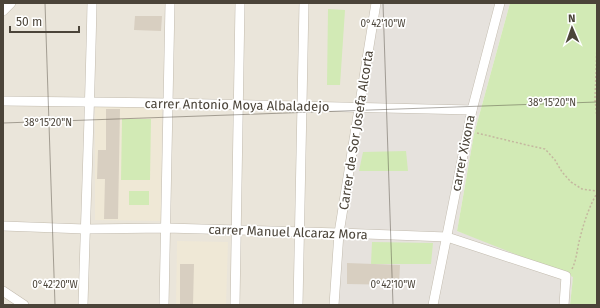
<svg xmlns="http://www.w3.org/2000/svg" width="600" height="308" font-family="'Fira Sans',sans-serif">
  <rect width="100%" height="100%" fill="#f6f3ec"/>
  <!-- residential -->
  <path fill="#eae5da" d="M3,3h376l-44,302h-332z"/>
  <!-- industrial -->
  <path fill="#e6e2dd" d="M379,3h131l-36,131 -17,97 117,40 -4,34h-235l3,-59z"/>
  <!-- education -->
  <g fill="#efe8d6">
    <path d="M95,105l67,3 -1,113 -66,-1z"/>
    <path d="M177,241l51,1 -2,63h-50z"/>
  </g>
  <!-- green -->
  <g fill="#d2eab5">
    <path d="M510,3h87v302h-27l3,-28 -116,-46 17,-97z"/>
    <path d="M328,9l17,1 -5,75h-13z"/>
    <path d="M122,119h29l-1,61h-29z"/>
    <path d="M406,151l2,20h-49l4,-19z"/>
    <rect x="129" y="191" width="20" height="14"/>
    <path d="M372,242l61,1 -2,21h-60z"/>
  </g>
  <!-- building -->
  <g fill="#d8cfc1">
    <path d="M135,16h27l-1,15 -27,-1z"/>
    <path d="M106,109h14l-2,110h-14l1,-40h-8l1,-29h8z"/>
    <path d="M347,263l53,2 -1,20 -52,-1z"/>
    <path d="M180,264h14l-1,41h-13z"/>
  </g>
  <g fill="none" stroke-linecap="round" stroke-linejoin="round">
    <defs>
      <g id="street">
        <path d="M3,11l8,-8"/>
        <path d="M3,101l165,2 304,7"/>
        <path d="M3,226l82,3 81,-1 173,5 108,4 119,39 -2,29"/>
        <path d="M3,291l21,14"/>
        <path d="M83,305c3,-101 7,-201 9,-302"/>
        <path d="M164,305l6,-302"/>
        <path d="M235,305l5,-302"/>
        <path d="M298,305l6,-302"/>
        <path d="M334,305l5,-72 37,-230"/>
        <path d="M433,305l39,-195 28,-107"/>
      </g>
    </defs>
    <!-- street casing -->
    <use href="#street" stroke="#c2bbae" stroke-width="10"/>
    <!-- path -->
    <g stroke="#c4b79f" stroke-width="1.5" stroke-dasharray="2 2" stroke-linecap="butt">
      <path d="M597,44l-2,55 2,20"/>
      <path d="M477,133l54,13 14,3 10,11 7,12 9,10 11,7 15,2"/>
      <path d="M572,269c5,-10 5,-21 8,-31 4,-16 9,-31 17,-45"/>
    </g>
    <!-- street -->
    <use href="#street" stroke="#fff" stroke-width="9"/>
  </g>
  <!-- ticks -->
  <path fill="none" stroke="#4b4439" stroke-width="1" stroke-opacity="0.45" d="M45,3l10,302M383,3l10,302M3,123l594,-21"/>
  <g text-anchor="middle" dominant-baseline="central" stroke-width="3.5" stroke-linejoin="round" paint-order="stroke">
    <!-- street labels -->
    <g font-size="13" fill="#4b4439" stroke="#fff">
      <text transform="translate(237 105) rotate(1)">carrer Antonio Moya Albaladejo</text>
      <text transform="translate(356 130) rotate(-81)">Carrer de Sor Josefa Alcorta</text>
      <text transform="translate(463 153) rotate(-79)">carrer Xixona</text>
      <text transform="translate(288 232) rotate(2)">carrer Manuel Alcaraz Mora</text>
    </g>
  </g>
  <g font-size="10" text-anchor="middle" fill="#4b4439" stroke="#fff" stroke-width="3.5" stroke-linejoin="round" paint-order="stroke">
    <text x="383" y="27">0°42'10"W</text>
    <text x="552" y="106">38°15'20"N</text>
    <text x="48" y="126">38°15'20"N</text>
    <text x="55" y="288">0°42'20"W</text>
    <text x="393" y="288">0°42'10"W</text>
  </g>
  <!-- border -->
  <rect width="600" height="308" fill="none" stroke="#4b4439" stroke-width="8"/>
  <!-- north arrow -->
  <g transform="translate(572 28) rotate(358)" stroke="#ffffff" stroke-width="3" paint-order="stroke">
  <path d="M0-3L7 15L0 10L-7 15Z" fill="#4b4439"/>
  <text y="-6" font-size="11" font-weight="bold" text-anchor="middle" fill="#4b4439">N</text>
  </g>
  <!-- scale -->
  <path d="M10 26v6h69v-6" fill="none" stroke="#4b4439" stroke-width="2"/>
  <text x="16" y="26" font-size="12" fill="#4b4439" stroke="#ffffff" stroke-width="3" paint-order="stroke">50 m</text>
</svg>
